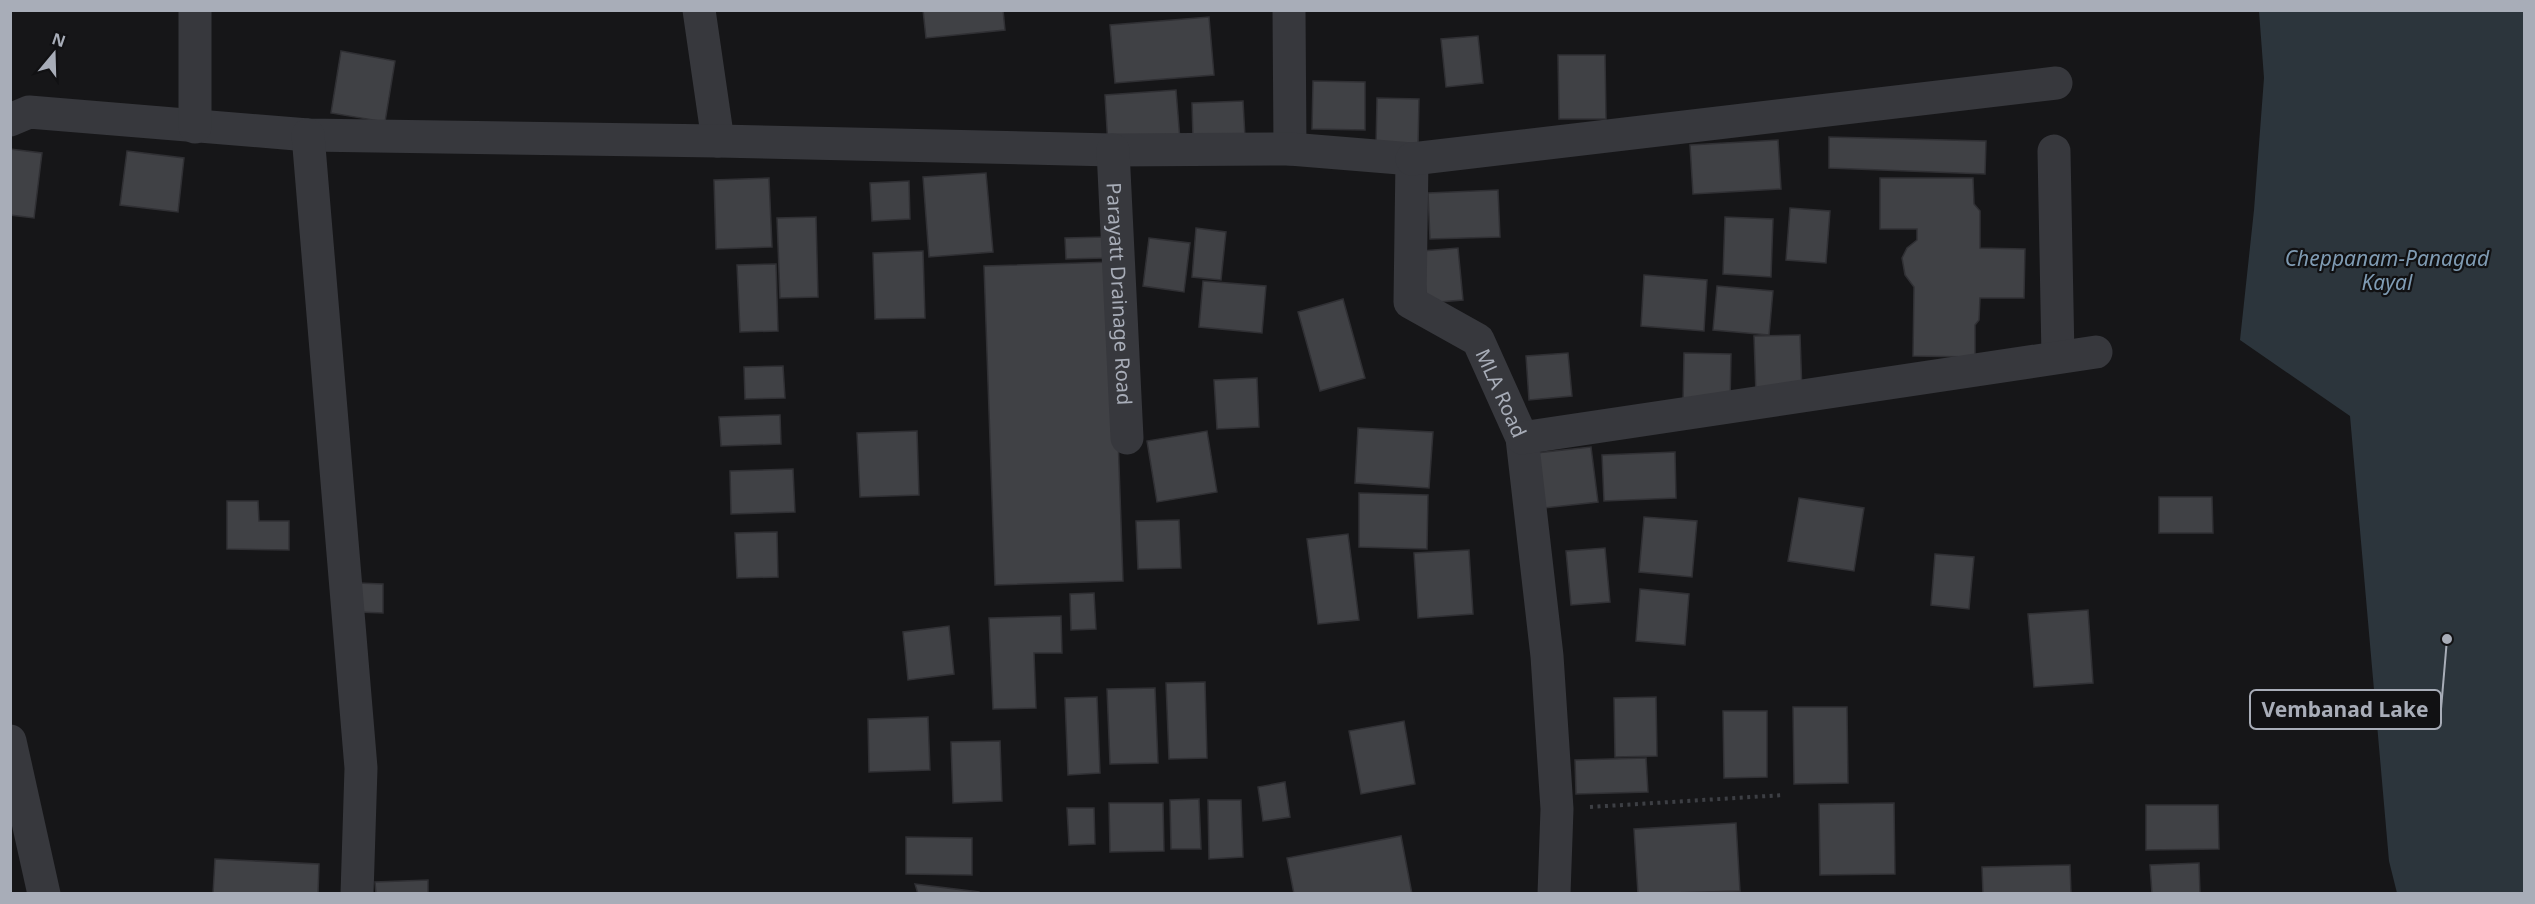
<svg xmlns="http://www.w3.org/2000/svg" width="2535" height="904" font-family="'Noto Sans',sans-serif">
  <rect width="100%" height="100%" fill="#161618"/>
  <!-- water -->
  <path fill="#2c353c" d="M2259,11h265v882h-127l-8,-32 -39,-445 -110,-76 14,-130 10,-132z"/>
  <!-- building -->
  <g fill="#404145" stroke="#303034" stroke-width="1.5">
    <path d="M923,10h80l2,20 -79,8z"/>
    <path d="M1209,17l5,58 -99,8 -5,-58z"/>
    <path d="M1478,36l5,47 -37,4 -5,-48z"/>
    <path d="M341,51l54,10 -10,61 -54,-9z"/>
    <path d="M1558,55h47l1,64h-47z"/>
    <path d="M1313,81l52,1v48l-53,-1z"/>
    <path d="M1176,90l4,50 -72,6 -3,-51z"/>
    <path d="M1377,98l42,1 -1,48 -42,-1z"/>
    <path d="M1243,101l2,36 -52,2 -1,-36z"/>
    <path d="M1829,137l157,4 -1,33 -156,-6z"/>
    <path d="M1778,140l3,49 -88,5 -3,-49z"/>
    <path d="M10,149l32,4 -8,65 -24,-3z"/>
    <path d="M127,151l57,7 -6,54 -58,-7z"/>
    <path d="M986,173l7,79 -64,5 -6,-80z"/>
    <path d="M769,178l3,69 -56,2 -2,-69z"/>
    <path d="M1880,178h93l1,26 6,7v37l45,1 -1,49h-44l-1,22 -4,5v32l-62,-1 1,-69 -9,-12 -3,-17 5,-10 10,-8v-11h-37z"/>
    <path d="M909,181l1,38 -38,2 -2,-38z"/>
    <path d="M1498,190l2,47 -70,2 -2,-46z"/>
    <path d="M1790,208l40,3 -4,52 -40,-3z"/>
    <path d="M816,217l2,80 -38,1 -3,-80z"/>
    <path d="M1725,217l48,2 -2,58 -48,-3z"/>
    <path d="M1196,228l30,4 -5,48 -29,-3z"/>
    <path d="M1105,237v21l-39,1 -1,-21z"/>
    <path d="M1149,238l41,5 -6,49 -41,-6z"/>
    <path d="M1458,248l5,52 -36,3 -5,-52z"/>
    <path d="M923,251l2,67 -50,1 -2,-66z"/>
    <path d="M1112,262l11,319 -128,4 -11,-319z"/>
    <path d="M776,264l2,67 -38,1 -3,-67z"/>
    <path d="M1644,275l63,5 -3,51 -63,-5z"/>
    <path d="M1203,281l63,5 -4,47 -63,-6z"/>
    <path d="M1717,286l56,5 -4,44 -56,-5z"/>
    <path d="M1343,299l22,79 -45,13 -22,-79z"/>
    <path d="M1800,335l2,58 -46,2 -2,-59z"/>
    <path d="M1568,353l4,43 -43,4 -3,-44z"/>
    <path d="M1684,353l47,1 -1,50h-47z"/>
    <path d="M783,366l2,32 -40,1 -1,-32z"/>
    <path d="M1257,378l2,49 -42,2 -3,-49z"/>
    <path d="M780,415l1,29 -60,2 -2,-29z"/>
    <path d="M1358,428l75,4 -4,56 -74,-5z"/>
    <path d="M917,431l2,64 -59,2 -3,-64z"/>
    <path d="M1207,431l10,61 -60,10 -10,-61z"/>
    <path d="M1591,447l7,55 -54,6 -8,-55z"/>
    <path d="M1675,452l1,46 -72,3 -2,-46z"/>
    <path d="M793,469l2,43 -64,2 -1,-43z"/>
    <path d="M1359,493l69,2 -1,54 -68,-2z"/>
    <path d="M2159,497h53l1,36h-54z"/>
    <path d="M1799,498l65,10 -10,63 -66,-10z"/>
    <path d="M227,501h31l1,20h30v29l-62,-1z"/>
    <path d="M1644,517l53,4 -5,56 -53,-5z"/>
    <path d="M1179,520l2,48 -43,1 -2,-48z"/>
    <path d="M777,532l1,45 -41,1 -2,-45z"/>
    <path d="M1348,534l11,86 -41,4 -11,-85z"/>
    <path d="M1605,548l5,54 -39,3 -5,-54z"/>
    <path d="M1469,550l4,64 -55,4 -4,-65z"/>
    <path d="M1935,554l39,3 -5,52 -38,-4z"/>
    <path d="M358,583l25,1v29l-25,-1z"/>
    <path d="M1640,589l49,5 -4,51 -49,-4z"/>
    <path d="M1094,593l2,36 -25,1 -1,-36z"/>
    <path d="M2088,610l5,73 -59,4 -6,-73z"/>
    <path d="M1061,616l1,37h-28l2,55 -43,1 -4,-91z"/>
    <path d="M949,626l5,48 -46,6 -5,-48z"/>
    <path d="M1205,682l2,76 -38,1 -3,-76z"/>
    <path d="M1155,688l3,75 -48,1 -3,-75z"/>
    <path d="M1097,697l3,76 -32,2 -3,-77z"/>
    <path d="M1656,697l1,59 -42,1 -1,-59z"/>
    <path d="M1793,707h54l1,76 -54,1z"/>
    <path d="M1723,711h44v66l-43,1z"/>
    <path d="M928,717l2,53 -61,2 -1,-53z"/>
    <path d="M1404,721l11,63 -54,10 -12,-63z"/>
    <path d="M1000,741l2,60 -49,2 -2,-61z"/>
    <path d="M1646,758l2,34 -72,2 -1,-34z"/>
    <path d="M1285,782l5,35 -27,4 -5,-34z"/>
    <path d="M1199,799l2,50h-30l-1,-49z"/>
    <path d="M1208,800h33l2,57 -34,2z"/>
    <path d="M1109,803h54l1,48 -54,1z"/>
    <path d="M1894,803l1,71 -75,1 -1,-71z"/>
    <path d="M2146,805h72l1,44 -73,1z"/>
    <path d="M1067,808h27l1,36 -26,1z"/>
    <path d="M1736,823l4,68 -102,3 -4,-65z"/>
    <path d="M1401,836l11,58h-118l-7,-36z"/>
    <path d="M906,837l66,1v37l-66,-1z"/>
    <path d="M215,859l104,5 -1,30h-105z"/>
    <path d="M2199,863l1,31h-48l-2,-29z"/>
    <path d="M2070,865l1,29h-88l-1,-27z"/>
    <path d="M428,880v14h-52l-1,-12z"/>
    <path d="M915,884l64,8v2h-61z"/>
  </g>
  <g fill="none" stroke-linecap="round" stroke-linejoin="round">
    <!-- path -->
    <path stroke="#3d3f44" stroke-width="4" stroke-dasharray="3 4.5" stroke-linecap="butt" d="M1590,807l194,-12"/>
    <!-- minor -->
    <g stroke="#37383d" stroke-width="33">
      <path d="M699,10l19,131"/>
      <path d="M1289,10l1,139"/>
      <path id="s1" d="M10,120l19,-8 279,23 410,6 395,9 177,-1 122,10 -2,143 68,38 44,98 25,218 10,153 -3,85"/>
      <path d="M195,127v-117"/>
      <path d="M308,135l53,633 -4,126"/>
      <path id="s2" d="M1113,150l14,288"/>
      <path d="M2054,151l4,206"/>
      <path d="M1412,159l644,-76"/>
      <path d="M1522,438l574,-86"/>
      <path d="M10,741l34,153"/>
    </g>
  </g>
  <g text-anchor="middle" dominant-baseline="central" stroke-width="4.5" stroke-linejoin="round" paint-order="stroke">
    <!-- street labels -->
    <g font-size="20" fill="#a8adb8" stroke="#111113">
      <text stroke="none"><textPath href="#s2" startOffset="144">Parayatt Drainage Road</textPath></text>
      <text stroke="none"><textPath href="#s1" startOffset="1684">MLA Road</textPath></text>
    </g>
    <!-- water labels -->
    <g font-size="21" font-style="italic" fill="#7f9bb3" stroke="#111113">
      <text x="2387" y="258">Cheppanam-Panagad<tspan x="2387" dy="24">Kayal</tspan></text>
    </g>
  </g>
  <!-- callouts -->
  <path fill="none" stroke="#a8adb8" stroke-width="2" d="M2447 639L2441 709"/>
  <circle fill="#a8adb8" stroke="#111113" stroke-width="2" cx="2447" cy="639" r="6"/>
  <rect fill="#111113" stroke="#a8adb8" stroke-width="2" x="2250" y="690" width="191" height="39" rx="6"/>
  <g font-size="21" text-anchor="middle" font-weight="bold" fill="#a8adb8">
    <text x="2345" y="717">Vembanad Lake</text>
  </g>
  <!-- border -->
  <rect width="2535" height="904" fill="none" stroke="#a8adb8" stroke-width="24"/>
  <!-- north arrow -->
  <g transform="translate(54 54) rotate(19)" stroke="#111113" stroke-width="4.5" paint-order="stroke">
  <path d="M0-4.5L10 22L0 15L-10 22Z" fill="#a8adb8"/>
  <text y="-9" font-size="16" font-weight="bold" text-anchor="middle" fill="#a8adb8">N</text>
  </g>
</svg>
